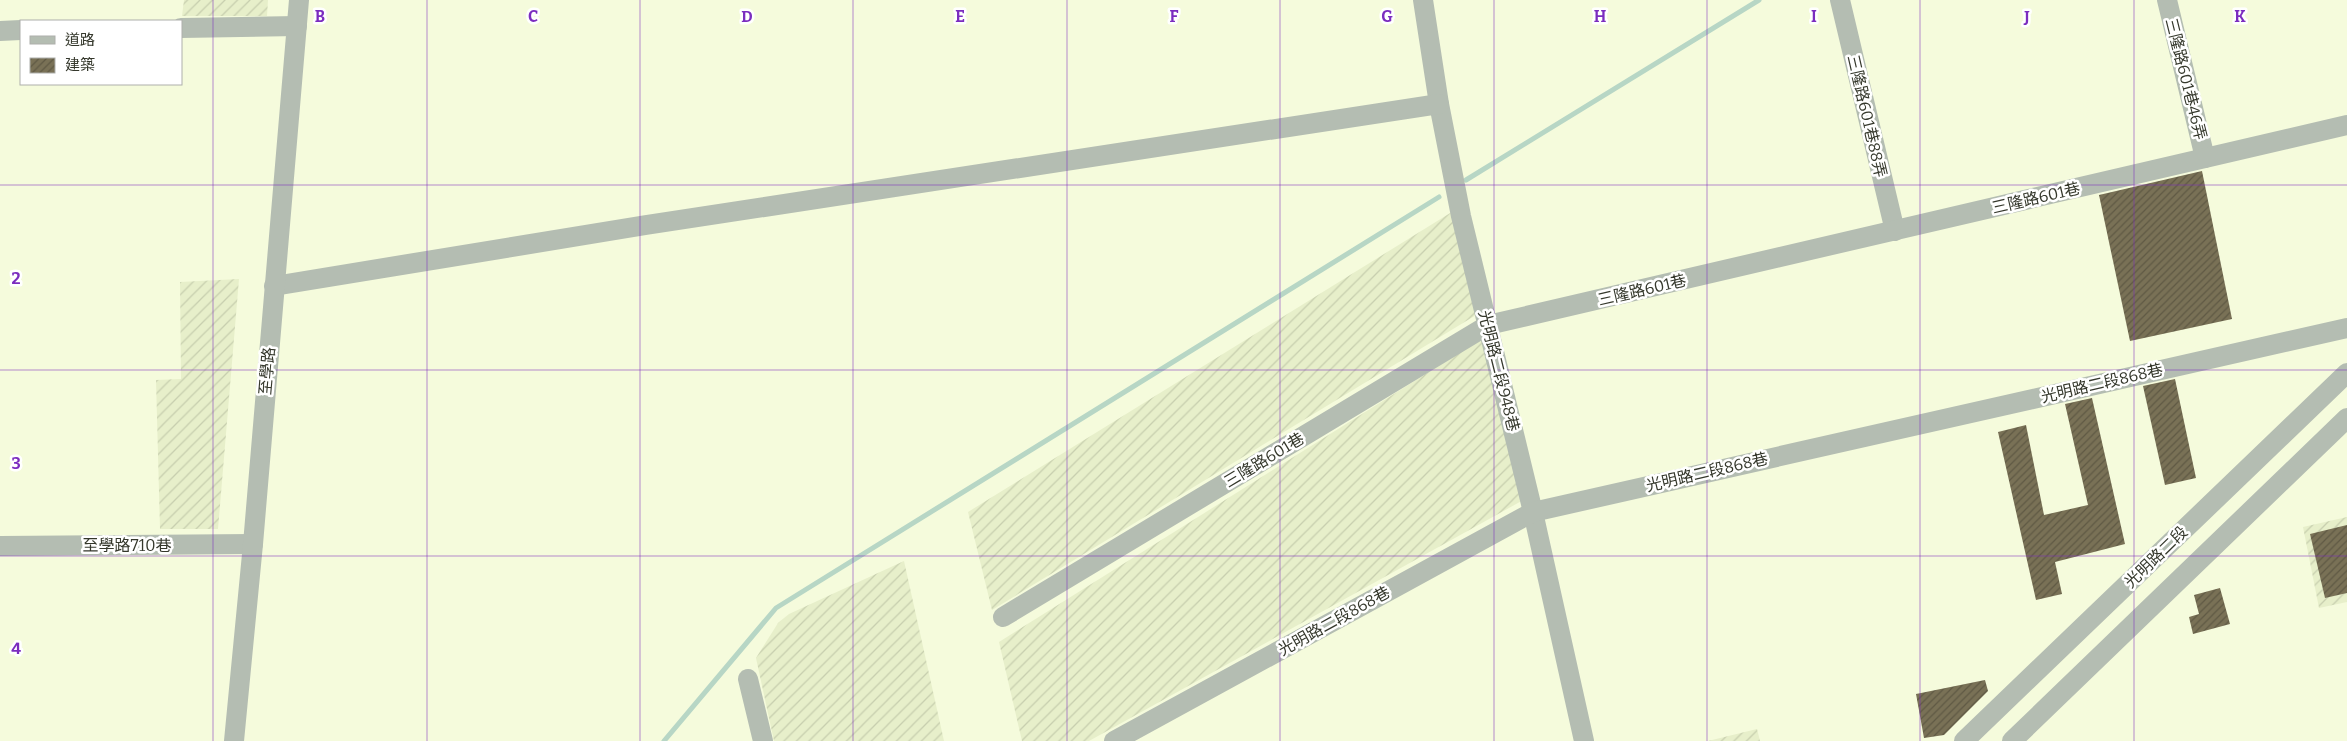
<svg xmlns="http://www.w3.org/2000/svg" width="2347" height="741" font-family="Bitter,'Noto Sans TC',serif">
  <defs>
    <pattern id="industrial-furrows" width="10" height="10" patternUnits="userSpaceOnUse" patternTransform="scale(1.25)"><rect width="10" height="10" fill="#e7efca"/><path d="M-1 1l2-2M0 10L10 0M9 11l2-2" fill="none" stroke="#c7ceae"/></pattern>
    <pattern id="building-hatch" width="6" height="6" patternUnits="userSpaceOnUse" patternTransform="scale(1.25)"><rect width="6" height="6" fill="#797156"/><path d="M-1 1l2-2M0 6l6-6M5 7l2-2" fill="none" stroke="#5f5944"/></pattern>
  </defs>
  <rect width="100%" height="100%" fill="#f5fbdc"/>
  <!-- industrial -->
  <g fill="url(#industrial-furrows)">
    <path d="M184,0h84l-1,16h-85z"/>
    <path d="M1455,210l26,102 -489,298 -24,-98z"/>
    <path d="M239,279l-21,250h-58l-4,-149 25,-1 -1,-97z"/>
    <path d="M1483,338l44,160 -438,243h-67l-23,-99z"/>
    <path d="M2347,517v85l-28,6 -16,-81z"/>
    <path d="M904,561l40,180h-170l-18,-83 22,-35 11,-9z"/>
    <path d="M1757,729l3,12h-52z"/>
  </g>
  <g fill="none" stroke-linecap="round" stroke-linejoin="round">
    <!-- stream -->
    <g stroke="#b7d6c5" stroke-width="5">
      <path d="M1466,180l293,-180"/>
      <path d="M664,741l112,-133 663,-411"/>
    </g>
  </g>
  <!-- building -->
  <g fill="url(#building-hatch)">
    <path d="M2202,171l30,148 -102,22 -31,-146z"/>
    <path d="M2175,379l21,99 -31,7 -22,-99z"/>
    <path d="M2092,398l33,146 -70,18 7,32 -26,6 -38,-168 28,-7 18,90 44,-10 -23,-101z"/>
    <path d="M2347,525v68l-22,5 -15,-64z"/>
    <path d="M2220,588l10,36 -37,10 -4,-17 10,-3 -5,-19z"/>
    <path d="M1985,680l3,11 -44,44 -20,3 -8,-44z"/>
  </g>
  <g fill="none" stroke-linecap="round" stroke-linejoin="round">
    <!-- minor -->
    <g stroke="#b4bdb2" stroke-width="20">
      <path d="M1423,0l16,104 22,112 72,296 51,229"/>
      <path d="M1840,0l55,231"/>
      <path d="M2167,0l38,158"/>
      <path d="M181,28l116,-2"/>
      <path d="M0,31l21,-1"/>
      <path d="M274,286l372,-61 793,-121"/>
      <path d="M0,546l253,-2"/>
      <path d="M1003,617l485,-292 859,-200"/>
      <path d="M748,679l15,62"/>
      <path d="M234,741l19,-197 46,-544"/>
      <path d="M1114,741l419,-229 814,-184"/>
      <path d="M1964,741l383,-368"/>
      <path d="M2012,741l335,-323"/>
    </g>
  </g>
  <!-- grid -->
  <path fill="none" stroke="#7b2cbf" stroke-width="1" stroke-opacity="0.55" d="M213,0v741M427,0v741M640,0v741M853,0v741M1067,0v741M1280,0v741M1494,0v741M1707,0v741M1920,0v741M2134,0v741M0,185h2347M0,370h2347M0,556h2347"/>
  <g text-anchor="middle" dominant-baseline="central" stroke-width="5" stroke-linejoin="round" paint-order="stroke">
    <!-- street labels -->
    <g font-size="16" fill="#35382c" stroke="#fff">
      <text transform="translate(2186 79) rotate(76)">三隆路601巷46弄</text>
      <text transform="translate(1867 116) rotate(77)">三隆路601巷88弄</text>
      <text transform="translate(2036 198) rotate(-13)">三隆路601巷</text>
      <text transform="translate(1642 290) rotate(-13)">三隆路601巷</text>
      <text transform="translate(267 371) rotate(-85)">至學路</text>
      <text transform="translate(1499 371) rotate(76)">光明路二段948巷</text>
      <text transform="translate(2102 383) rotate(-13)">光明路二段868巷</text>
      <text transform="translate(1264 460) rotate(-31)">三隆路601巷</text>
      <text transform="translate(1707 472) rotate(-13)">光明路二段868巷</text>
      <text x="127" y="545">至學路710巷</text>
      <text transform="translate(2156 557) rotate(-44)">光明路二段</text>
      <text transform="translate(1334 621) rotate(-29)">光明路二段868巷</text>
    </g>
  </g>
  <g font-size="16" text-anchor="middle" font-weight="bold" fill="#7b2cbf" stroke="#fff" stroke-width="5" stroke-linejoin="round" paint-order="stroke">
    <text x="320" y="22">B</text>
    <text x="533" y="22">C</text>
    <text x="747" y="22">D</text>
    <text x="960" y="22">E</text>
    <text x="1174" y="22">F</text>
    <text x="1387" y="22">G</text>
    <text x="1600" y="22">H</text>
    <text x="1814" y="22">I</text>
    <text x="2027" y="22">J</text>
    <text x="2240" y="22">K</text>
    <text x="16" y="284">2</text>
    <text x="16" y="469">3</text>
    <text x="16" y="654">4</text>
  </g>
  <!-- legend -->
  <rect x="20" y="20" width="162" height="65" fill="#ffffff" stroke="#aeafab"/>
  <rect x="30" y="36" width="25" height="8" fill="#b4bdb2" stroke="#aeafab"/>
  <text x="65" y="45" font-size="15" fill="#35382c">道路</text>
  <rect x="30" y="58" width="25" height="15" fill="url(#building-hatch)" stroke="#aeafab"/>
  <text x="65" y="70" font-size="15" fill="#35382c">建築</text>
</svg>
